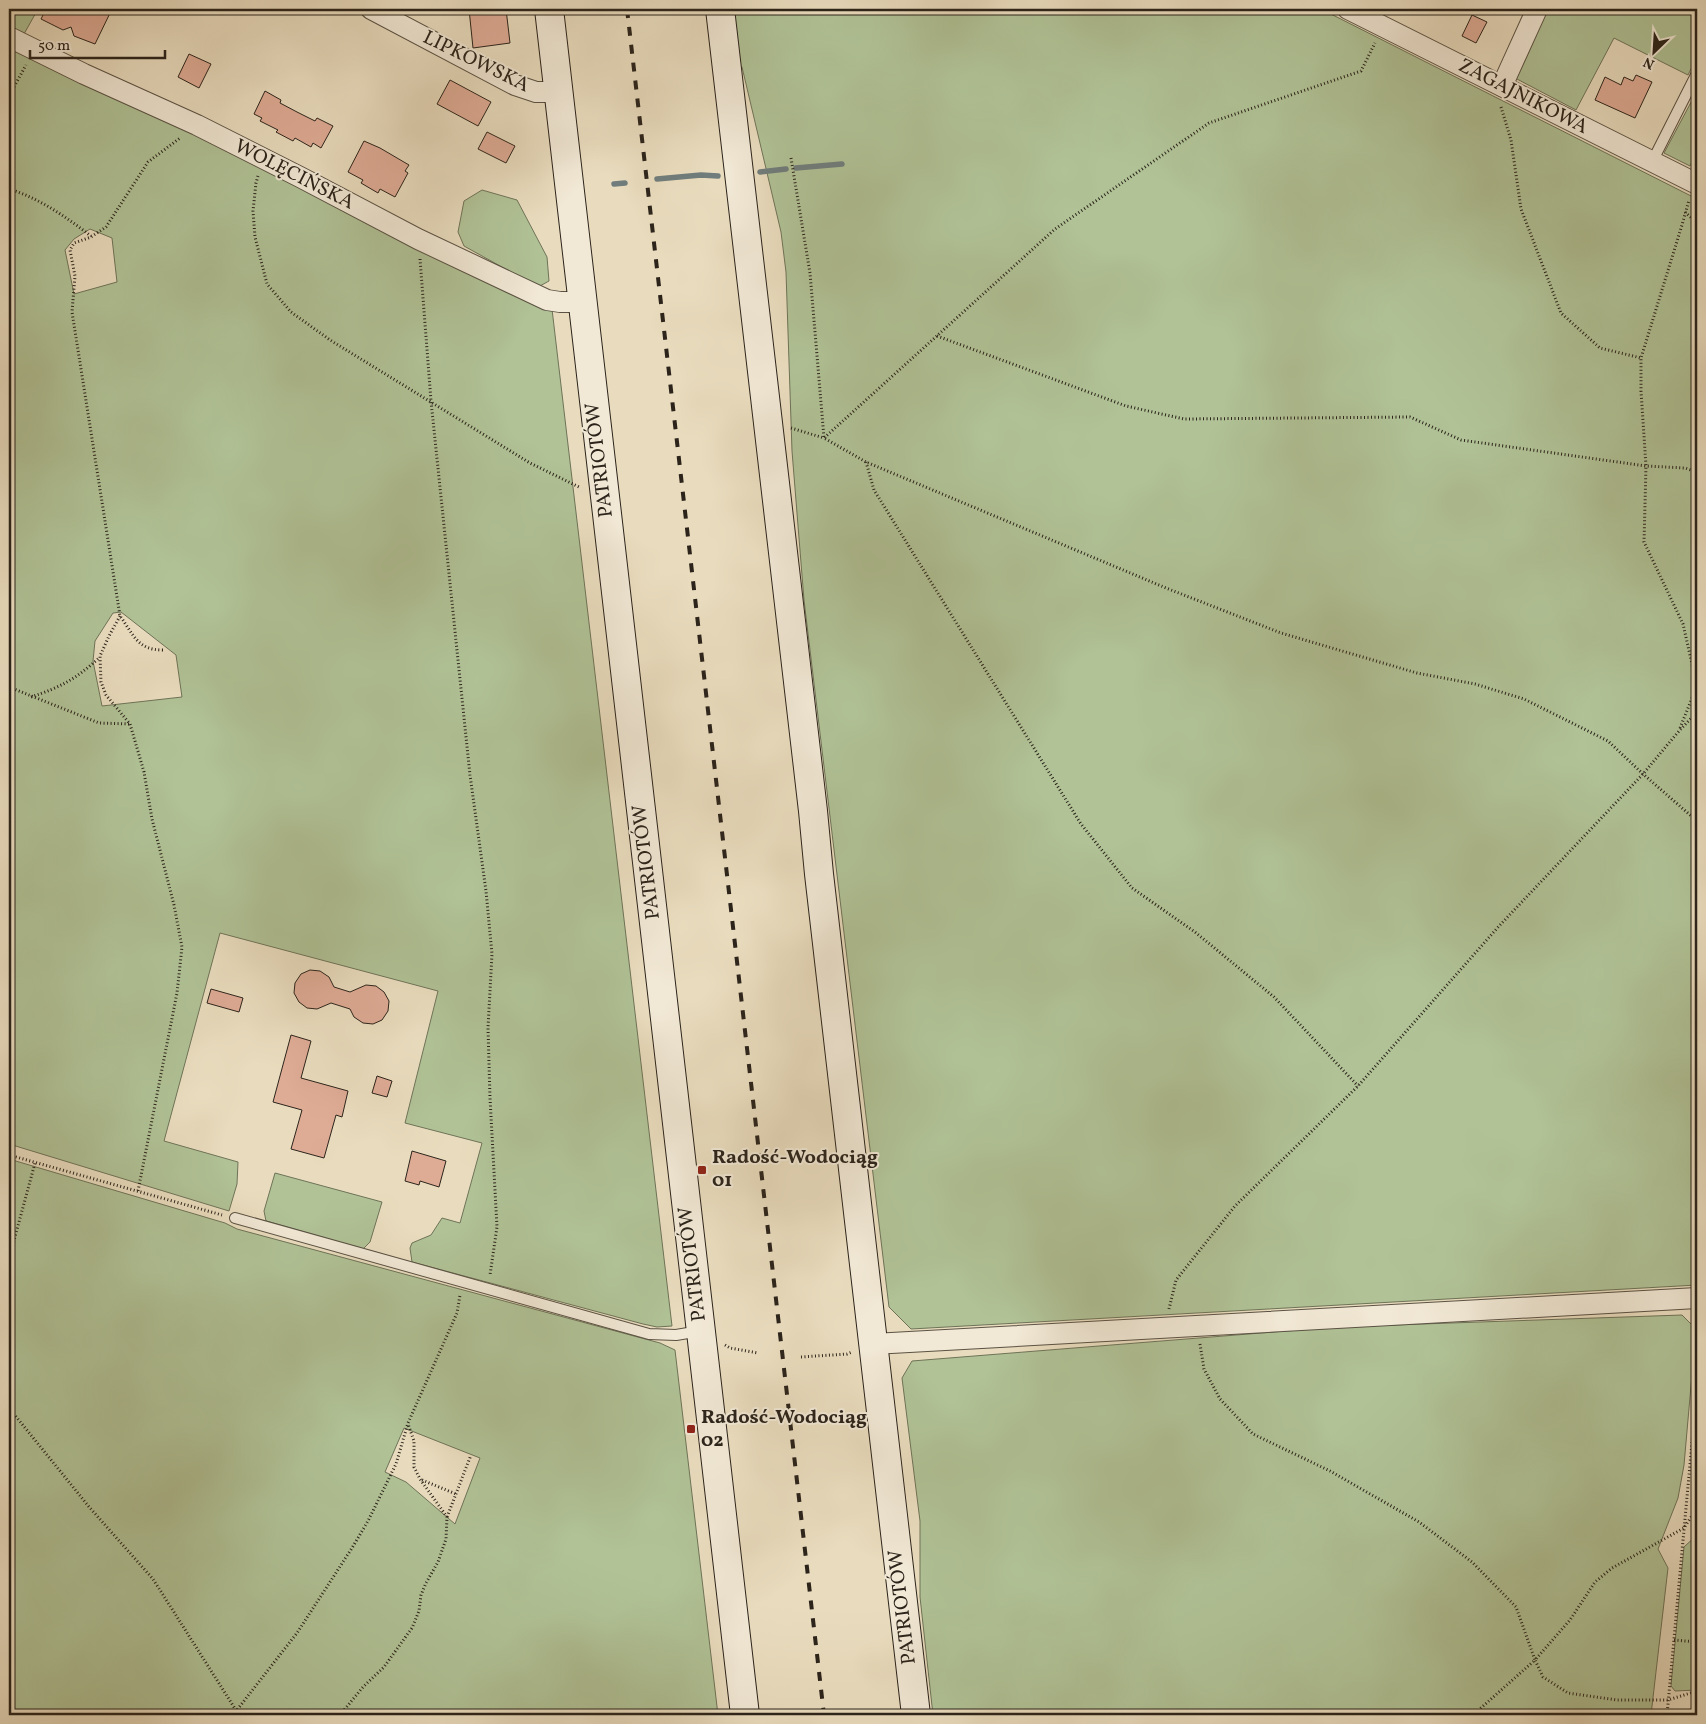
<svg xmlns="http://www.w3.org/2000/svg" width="1706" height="1724" font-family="Vollkorn,serif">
  <rect width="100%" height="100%" fill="#e9dcbe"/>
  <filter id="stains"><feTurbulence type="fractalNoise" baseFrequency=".004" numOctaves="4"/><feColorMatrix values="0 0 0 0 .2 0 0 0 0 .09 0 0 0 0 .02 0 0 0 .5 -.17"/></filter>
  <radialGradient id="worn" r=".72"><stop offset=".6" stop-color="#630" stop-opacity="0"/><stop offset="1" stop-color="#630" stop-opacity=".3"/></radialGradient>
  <!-- green -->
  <g fill="#b0c296" stroke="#6e7358" fill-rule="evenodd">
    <path d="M9,9h29l-14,25 -15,-8z"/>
    <path d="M730,9h591l376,190v1086l-786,44 -22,-22 -85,-707 -12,-149 -6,-179 -5,-40 -39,-165h-5z"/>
    <path d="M1547,9h150v48l-9,18 -74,-37 -38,72 -61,-32 5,-15z"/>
    <path d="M9,41l543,268 120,1017 -15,1 -14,-3 -231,-62 -2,-14 2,-5 19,-8 11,-17 18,5 22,-80 -77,-20 33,-132 -218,-58 -56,208 74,21 -1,22 -8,27 -220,-67zM90,229l22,9 5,44 -43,12 -9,-44 9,-11zM121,612l55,43 6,42 -80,9 -9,-45 2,-20 18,-28z"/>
    <path d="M1697,91v60l-7,15 -26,-13z"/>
    <path d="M482,190l35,10 30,57 2,24 -11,6 -74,-41 -6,-14 6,-31z"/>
    <path d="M9,1159l216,64 12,6 423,114 15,7 43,365h-709zM404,1428l76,30 -25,66 -49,-42 -21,-10z"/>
    <path d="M275,1173l107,29 -12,40 -7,7 -97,-28 -2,-10z"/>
    <path d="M1682,1315l14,14 -12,136 -6,33 -20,51 10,19 -17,147h-718l-13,-118v-76l-18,-143 10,-17 424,-34z"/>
    <path d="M1697,1535v155l-22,1 -4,-5 13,-139z"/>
  </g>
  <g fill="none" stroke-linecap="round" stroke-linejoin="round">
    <!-- stream -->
    <g stroke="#707d7c" stroke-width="5.5">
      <path d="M796,168l46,-4"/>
      <path d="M760,172l26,-3"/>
      <path d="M657,179l44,-4 17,1"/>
      <path d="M614,184l11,-1"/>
    </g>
  </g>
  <!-- building -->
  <g fill="#deab95" stroke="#2c241b">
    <path d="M46,9h66l-17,35 -21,-8 -3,-9 -8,3 -22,-11z"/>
    <path d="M469,9h37l4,34 -37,5z"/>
    <path d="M1472,15l15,7 -11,21 -14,-7z"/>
    <path d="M189,54l22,10 -12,24 -21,-11z"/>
    <path d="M1636,75l16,7 -17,36 -40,-18 10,-23 16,8 3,-8 9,4z"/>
    <path d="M450,80l41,22 -13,24 -41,-22z"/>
    <path d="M265,91l16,9 -1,3 17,9 18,9 2,-3 16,8 -12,22 -8,-5 -2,4 -16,-9 -2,3 -17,-9 2,-2 -18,-9 2,-3 -8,-4z"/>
    <path d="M487,132l28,14 -9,17 -28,-14z"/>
    <path d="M364,141l16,7 29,17 -4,6 3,2 -13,24 -15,-8 -2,4 -17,-10 2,-3 -15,-8z"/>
    <path d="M310,970l10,1 9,6 5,10 16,5 16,-7 10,1 8,6 5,9 -1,10 -6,9 -9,4 -10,-1 -9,-6 -4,-8 -19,-6 -14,6 -10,-1 -8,-6 -5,-9 1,-10 6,-9z"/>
    <path d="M211,989l32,9 -4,14 -32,-9z"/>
    <path d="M291,1035l20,6 -10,37 47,13 -6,26 -6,-2 -12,43 -33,-9 11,-39 -29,-8z"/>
    <path d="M377,1076l15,5 -5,16 -15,-4z"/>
    <path d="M412,1151l34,10 -7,26 -19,-6 -1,4 -14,-4z"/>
  </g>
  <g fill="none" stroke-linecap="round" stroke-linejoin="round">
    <defs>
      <g id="lane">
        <path d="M1652,162l45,-89"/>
        <path d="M235,1218l414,116 27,1 24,-4"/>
      </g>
      <g id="street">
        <path d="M371,9l144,76 21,7h22"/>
        <path d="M1348,9l349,175"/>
        <path d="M9,37l75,37 113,51 103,52 118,62 129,61 13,2h22"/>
        <path d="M1502,86l35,-77"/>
        <path d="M873,1344l824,-46"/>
      </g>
      <g id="secondary">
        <path d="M549,9l196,1706"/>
        <path d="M720,9l93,802 6,63 97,841"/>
      </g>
    </defs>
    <!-- lane casing -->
    <use href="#lane" stroke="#5b5244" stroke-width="12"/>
    <!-- street casing -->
    <use href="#street" stroke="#5b5244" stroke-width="22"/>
    <!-- secondary casing -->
    <use href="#secondary" stroke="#2c241b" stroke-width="30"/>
    <!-- path -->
    <g stroke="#2c241b" stroke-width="3" stroke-dasharray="1 2.5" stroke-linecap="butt">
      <path d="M9,96l17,-31"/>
      <path d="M1501,107l10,33 10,69 40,104 39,35 41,10"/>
      <path d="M791,158l19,115 14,165 42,24 300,126 115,45 136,40 58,11 49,15 84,42 35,33 54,47"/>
      <path d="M258,176l-2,7 -3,28 2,26 12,47 24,28 39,28 200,123 51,25"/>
      <path d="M9,189c30,9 57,28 82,47"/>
      <path d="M1685,212l12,11"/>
      <path d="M420,259l11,142 39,374 16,116 6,63 -4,74 2,70 7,129 -7,48"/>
      <path d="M937,336l189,70 58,13 226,-2 51,23 185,26 39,2 12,4"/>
      <path d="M791,428l33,10 231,-209 154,-106 152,-52 14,-28"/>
      <path d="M866,462l8,28 207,334 51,64 63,44 79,65 84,89"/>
      <path d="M120,616l-11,20 -9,20 1,26 5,13 24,29 14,48 8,47 22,86 8,42 -5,46 -39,198"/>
      <path d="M163,650c-26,0 -29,-15 -43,-34l-48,-304 3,-36 -5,-26 4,-7 17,-6 15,-10 42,-65 32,-24"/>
      <path d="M9,687l90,36 31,1"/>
      <path d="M31,697c30,-10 45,-18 69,-40"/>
      <path d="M1680,728l17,-42 -14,-62 -39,-82 2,-76 -5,-75v-33l41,-133 7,-25"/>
      <path d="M9,1155l213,60"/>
      <path d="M9,1259l26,-96"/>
      <path d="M1169,1309l7,-29 59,-74 123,-120 142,-161 143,-151 36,-43 18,-19"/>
      <path d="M1200,1344l4,25 16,30 33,35 77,37 89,51 53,40 44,45 19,53 -62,55"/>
      <path d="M725,1345l5,3 28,5"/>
      <path d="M801,1357l46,-3 5,-2"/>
      <path d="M9,1408l81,100 63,71 86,136"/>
      <path d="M422,1480l34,14"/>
      <path d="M1697,1508l-13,20 -72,40 -17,14 -25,38 -35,40 8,17 25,16 49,7h51l29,-9"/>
      <path d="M447,1517l24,-62"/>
      <path d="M1674,1640l23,2"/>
      <path d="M233,1715l64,-82 55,-85 16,-27 28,-57 12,-41 49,-110 3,-18"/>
      <path d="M340,1715l23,-28 21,-20 28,-39 7,-17 2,-16 5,-12 12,-21 8,-23 1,-22 -27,-38 -6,-12v-26l-6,-17"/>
      <path d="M1667,1715l30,-327"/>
    </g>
    <!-- lane -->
    <use href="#lane" stroke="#f1e8d5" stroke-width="10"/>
    <!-- street -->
    <use href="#street" stroke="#f1e8d5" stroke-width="20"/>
    <!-- secondary -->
    <use href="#secondary" stroke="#f1e8d5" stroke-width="28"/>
    <!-- rail -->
    <path stroke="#2c241b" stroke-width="4" stroke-dasharray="9 9" stroke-linecap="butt" d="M627,9l197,1706"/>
  </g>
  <!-- markers -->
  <g fill="#8f2418" stroke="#f1e8d5" stroke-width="2">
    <rect x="697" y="1165" width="10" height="10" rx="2.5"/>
    <rect x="686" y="1424" width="10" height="10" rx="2.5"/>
  </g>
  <g text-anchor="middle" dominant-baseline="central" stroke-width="4" stroke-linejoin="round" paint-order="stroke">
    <!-- street labels -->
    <g font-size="20" fill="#2c241b" stroke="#f1e8d5">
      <text transform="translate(476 62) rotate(26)">LIPKOWSKA</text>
      <text transform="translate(1523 97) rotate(27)">ZAGAJNIKOWA</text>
      <text transform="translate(294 175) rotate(27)">WOLĘCIŃSKA</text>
      <text transform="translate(600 460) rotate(-97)">PATRIOTÓW</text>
      <text transform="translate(647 862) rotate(-97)">PATRIOTÓW</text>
      <text transform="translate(693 1264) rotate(-97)">PATRIOTÓW</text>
      <text transform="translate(903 1607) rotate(-97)">PATRIOTÓW</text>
    </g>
    <!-- poi labels -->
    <g font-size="20" font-weight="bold" fill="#2c241b" stroke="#f1e8d5" text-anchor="start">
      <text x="712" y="1158">Radość-Wodociąg<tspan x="712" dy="23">01</tspan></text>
      <text x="701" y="1418">Radość-Wodociąg<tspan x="701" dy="23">02</tspan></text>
    </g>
  </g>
  <!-- margin -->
  <rect width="1706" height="1724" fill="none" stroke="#e9dcbe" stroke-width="30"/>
  <rect x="10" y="10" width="1686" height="1704" fill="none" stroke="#2c241b" stroke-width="2.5"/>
  <rect x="15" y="15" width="1676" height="1694" fill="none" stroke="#2c241b"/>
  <!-- north arrow -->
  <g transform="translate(1654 52) rotate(205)" stroke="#f1e8d5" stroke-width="4" paint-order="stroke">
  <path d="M0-4L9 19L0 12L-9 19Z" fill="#2c241b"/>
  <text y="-8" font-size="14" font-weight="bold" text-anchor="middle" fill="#2c241b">N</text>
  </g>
  <!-- scale -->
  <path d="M30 50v8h135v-8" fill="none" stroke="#2c241b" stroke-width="2.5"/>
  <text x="38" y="50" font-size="15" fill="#2c241b" stroke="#f1e8d5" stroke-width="4" paint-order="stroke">50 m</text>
  <rect width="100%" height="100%" filter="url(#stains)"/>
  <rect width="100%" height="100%" fill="url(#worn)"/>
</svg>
